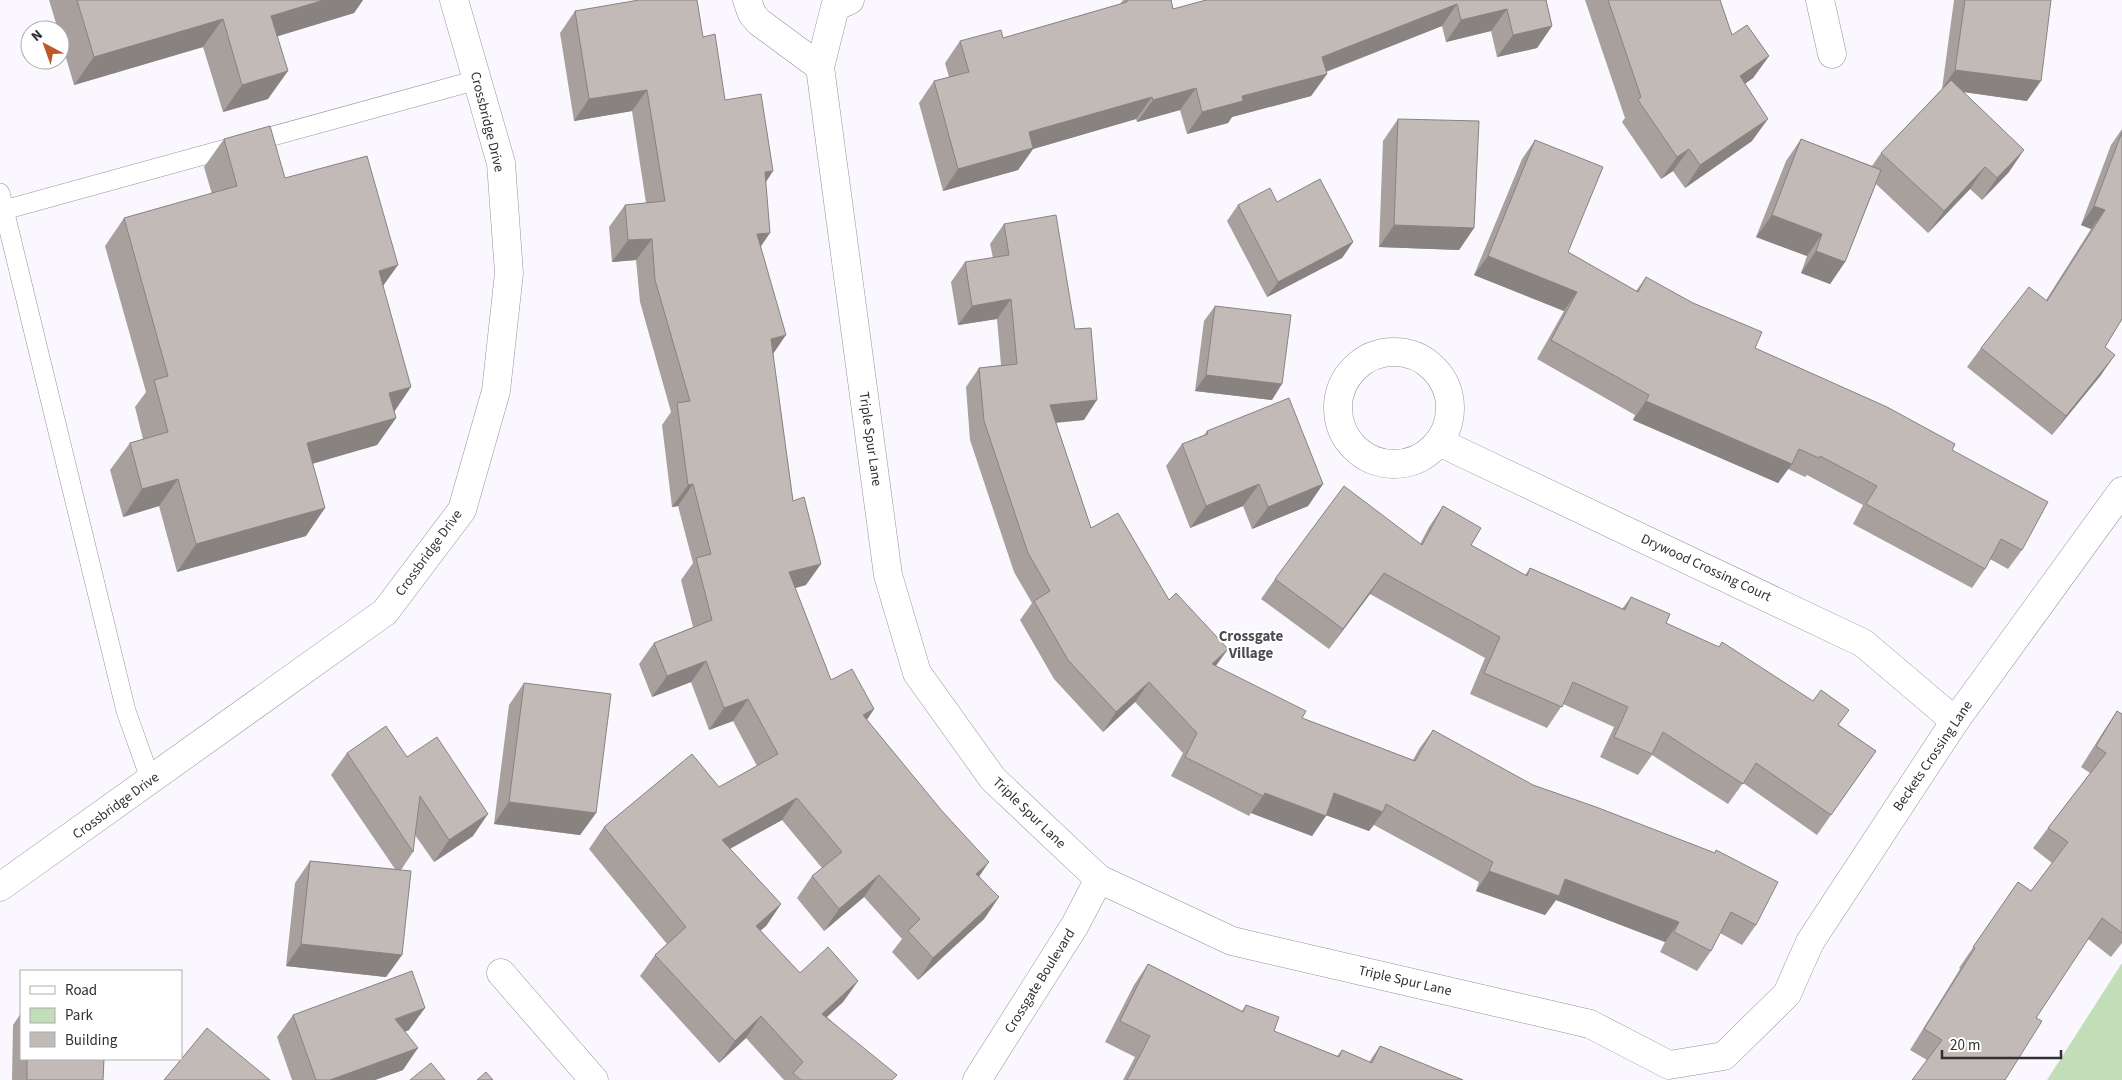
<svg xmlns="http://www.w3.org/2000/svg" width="2122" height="1080" font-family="'Source Sans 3',sans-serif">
  <rect width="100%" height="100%" fill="#faf8fe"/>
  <!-- green -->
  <path fill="#c1deb9" d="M2122,963v117h-75z"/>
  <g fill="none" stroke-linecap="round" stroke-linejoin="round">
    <defs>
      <g id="lane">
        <path d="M0,193l126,518 25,70"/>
        <path d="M0,211l477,-131"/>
      </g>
      <g id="street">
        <path d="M747,0l5,14 7,8 61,45"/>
        <path d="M850,0l-15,7 -15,60 68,508 29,98 76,106 106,100 133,62 358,83 79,41 55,-9 63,-62 23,-52 145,-221 167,-230"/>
        <path d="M1820,0l12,54"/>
        <circle cx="1394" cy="408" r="56"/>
        <path d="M1439,442l424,201 92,78"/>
        <path d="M0,887l385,-275 77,-102 34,-119 13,-118 -8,-110 -47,-163"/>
        <path d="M501,973l93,107"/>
        <path d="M977,1080l98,-155 24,-46"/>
      </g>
    </defs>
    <!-- lane casing -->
    <use href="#lane" stroke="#95939a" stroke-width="20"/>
    <!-- street casing -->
    <use href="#street" stroke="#95939a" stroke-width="29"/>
    <!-- lane -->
    <use href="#lane" stroke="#fff" stroke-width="19"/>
    <!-- street -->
    <use href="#street" stroke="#fff" stroke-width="28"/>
  </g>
  <!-- wall -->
  <g fill="#a7a09d">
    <path d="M49,0h314l-9,13 -77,23 -9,63 -45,13 -20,-65 -129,38 -14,-48v-7h-2z"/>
    <path d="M1123,0h48l2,9 373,-9 6,26 -15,22 -40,9 -6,-26 -45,11 -4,-16 -116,46 1,2 -16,22 -79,21 -4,6 -41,11 -7,-24 -43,12 -1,-3 -103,30 -15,21 -75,21 -24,-88 15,-22 15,-4 -4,-14 15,-22 43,-3 117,-34z"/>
    <path d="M1585,0h135l12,35 37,21 -16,22 -8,6 7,57 -67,47 -12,-17 -12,8 -39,-57 3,-4z"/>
    <path d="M1954,0h97l-24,101 -63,-9 45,80 -27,28 -12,-11 -42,44 -52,-49 -31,78 -15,22 -29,-11 6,-17 -51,-19 30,-76 15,-22 71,27 9,-13 61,-64z"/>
    <path d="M575,11l128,26 22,63 48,71 -7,11 -5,64 12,108 20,147 13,84 -11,3 36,92 43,29 -7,11 112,156 20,21 -15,22 -66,61 -26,-28 10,-13 -38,-42 -40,34 -27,-33 15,-22 10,-8 -40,-48 -52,29 51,55 -15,22 -6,4 40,43 58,8 -15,21 -16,15 66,63h-109l-38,-42 -27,25 -79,-87 15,-21 12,-11 -78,-95 15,-22 115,-40 38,-21 -24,-45 -24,9 -18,-48 -39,15 -13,-33 15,-21 39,-16 -12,-47 12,-17 -15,-57 -6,1 -10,-82 9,-13 -31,-110 -4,-42 -24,2 -3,-35 16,-22 21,-2 -14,-92 -58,10 -14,-88z"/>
    <path d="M1398,119l76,109 -15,22 -80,-3 4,-106z"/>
    <path d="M2122,129v190l-17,28 -4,28 -49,60 -85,-68 14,-19 65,-48 45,-71 -10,-4 30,-80z"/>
    <path d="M224,139l61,39 98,108 11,125 2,7 -19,27 -64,18 -7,73 -129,36 -18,-66 -36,11 -13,-47 20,-27 13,-4 -8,-32 11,-15 -41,-146 19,-28 88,-24 -8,-27z"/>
    <path d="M1535,140l33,112 68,39 10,-14 109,71 197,102 70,100 -14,19 -18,-10 -5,10 -13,19 -119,-64 10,-19 -56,-30 -2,2 -17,-8 -10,14 -145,-63 2,-5 -98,-56 27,-48 -90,-36 48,-116z"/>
    <path d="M1277,202l76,40 -11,16 -75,39 -40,-76 11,-16z"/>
    <path d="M1004,224l80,196 -28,3 35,105 78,72 59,49 -12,17 86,52 111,42 6,-11 14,-19 323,195 -14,20 -22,-12 -9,18 -14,20 -37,-19 5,-10 -109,-42 -11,15 -69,-24 3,-9 -105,-57 -5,6 -43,-16 -14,21 -61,-23 -2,3 -78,-40 12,-23 -48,-51 -32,30 -49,-53 -34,-59 12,-17 -18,-31 -44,-132 -4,-53 13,-19 22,-3 -4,-46 -39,6 -7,-43 14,-20 28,-4 -3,-14z"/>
    <path d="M1215,306l57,94 -77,-9 9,-70z"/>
    <path d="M1207,431l116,53 -15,22 -56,23 -9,-23 -53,22 -24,-62 16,-22 22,-9z"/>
    <path d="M1443,506l28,39 54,30 5,-7 92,41 9,-12 35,26 173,102 37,26 -59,84 -74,-52 -15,21 -76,-49 -14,20 -38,-18 14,-30 -51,-23 -16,24 -77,-34 15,-36 -115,-64 -41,55 -68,-50 14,-20 145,-35 9,-17z"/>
    <path d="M524,683l72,130 -16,22 -86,-11 15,-119z"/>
    <path d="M2117,711l5,3v229l-11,14 -23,-18 -52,79 -109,42 -17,-10 50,-81 -1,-1 59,-86 13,9 21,-28 -19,-15 15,-20 42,-55 -9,-6 22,-35z"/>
    <path d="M347,753l60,4 66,79 -39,26 -19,-27 -2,17 -12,18 1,85 -16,22 -100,-11 9,-83 15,-22 85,8 -64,-94z"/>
    <path d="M1148,964l94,47 4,-6 28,26 63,25 5,-6 27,12 11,-16 83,34h-340l12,-23 -30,-15 29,-57z"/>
    <path d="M21,1013v46h83l-1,21h-91l1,-55z"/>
    <path d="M293,1015l116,15 -4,2 -2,38 -28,10h-83l-15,-43z"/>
  </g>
  <!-- shaded-wall -->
  <g fill="#888280">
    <path d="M324,0h39l-9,13 -102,31 19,-28z"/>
    <path d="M1457,4l-15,22 -135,53 15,-22z"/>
    <path d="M1507,9l-16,22 -45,11 15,-22z"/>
    <path d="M223,19l-20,28 -129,38 20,-28z"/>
    <path d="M1552,26l-15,22 -40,9 16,-22z"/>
    <path d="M1769,56l-16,22 -29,20 16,-22z"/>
    <path d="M1955,70l86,11 -14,20 -85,-12z"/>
    <path d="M288,71l-20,28 -45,13 19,-27z"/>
    <path d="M1327,74l-16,22 -79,21 -4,6 -41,11 15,-22 40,-16z"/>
    <path d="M1196,88l-16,22 -43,12 16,-22z"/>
    <path d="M647,90l-15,21 -58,10 15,-22z"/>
    <path d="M1152,97l-16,22 -103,30 -15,21 -75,21 15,-22 71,-37z"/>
    <path d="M1768,119l-16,22 -67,47 15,-23z"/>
    <path d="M1689,149l-16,22 -12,8 16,-22z"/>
    <path d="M2024,150l-15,22 -27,28 15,-22z"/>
    <path d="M1985,167l-15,22 -42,44 16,-22z"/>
    <path d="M773,171l-15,22 7,-21z"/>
    <path d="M2094,206l11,4 -14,19 -10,-4z"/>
    <path d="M1772,215l50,19 -15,22 -51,-19z"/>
    <path d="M1394,225l80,3 -15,22 -80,-3z"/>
    <path d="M770,233l-15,22 2,-21z"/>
    <path d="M652,239l-16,21 -24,2 16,-22z"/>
    <path d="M1353,242l-11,16 -75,39 11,-15z"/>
    <path d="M1816,251l29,11 -15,22 -29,-11z"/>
    <path d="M1488,256l89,36 -13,19 -90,-36z"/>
    <path d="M398,265l-20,28 1,-22z"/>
    <path d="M1011,299l-14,20 -39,6 14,-19z"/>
    <path d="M786,335l-15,22v-18z"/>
    <path d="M2115,355l-14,20 -49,60 14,-19z"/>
    <path d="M1206,375l76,9 -10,16 -77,-9z"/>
    <path d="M411,387l-19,28 -3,-22z"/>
    <path d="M1097,400l-13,20 -47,4 13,-19z"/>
    <path d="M1646,401l146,63 -14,19 -145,-63z"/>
    <path d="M396,418l-19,27 -89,26 19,-28z"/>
    <path d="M178,479l-19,27 -36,11 19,-28z"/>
    <path d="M693,484l-15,22 -6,1 16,-22z"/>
    <path d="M1259,484l-16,22 -53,22 16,-22z"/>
    <path d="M1323,484l-15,22 -56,23 16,-22z"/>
    <path d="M325,508l-19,28 -129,36 19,-28z"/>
    <path d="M821,564l-15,21 -32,9 15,-22z"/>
    <path d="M1384,573l-14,21 -41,55 14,-20z"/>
    <path d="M1228,649l-14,19 -2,-4z"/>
    <path d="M706,661l-15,21 -39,15 15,-21z"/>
    <path d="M1149,682l-14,20 -32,30 13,-20z"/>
    <path d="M748,699l-15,22 -24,9 15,-22z"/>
    <path d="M874,709l-15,22 4,-16z"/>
    <path d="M1265,793l61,23 -14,20 -61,-23z"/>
    <path d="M1334,793l49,19 -14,19 -49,-18z"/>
    <path d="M797,798l-15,22 -75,41 15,-21z"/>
    <path d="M509,802l87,11 -16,22 -86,-11z"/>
    <path d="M488,814l-15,22 -39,26 15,-22z"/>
    <path d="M989,862l-15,22 2,-10z"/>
    <path d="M1489,871l76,8 114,43 -14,20 -109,-42 -11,15 -69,-24z"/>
    <path d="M879,875l-15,22 -40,34 15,-22z"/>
    <path d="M999,897l-15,22 -66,61 15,-22z"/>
    <path d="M781,904l-15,22 -25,22 15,-22z"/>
    <path d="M301,944l101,11 -16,22 -100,-11z"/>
    <path d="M858,981l-15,21 -36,33 15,-21z"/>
    <path d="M425,1008l-16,22 -30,11 16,-22z"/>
    <path d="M761,1016l-15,22 -27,25 16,-22z"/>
    <path d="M418,1048l-15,22 -28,10h-45z"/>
  </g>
  <!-- building -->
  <g fill="#c2bab7" stroke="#888280">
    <path d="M77,0h247l-53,16 17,55 -46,14 -19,-66 -129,38z"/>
    <path d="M639,0h58l6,37 12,-3 10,66 36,-6 12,77 -8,1 5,61 -13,1 29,101 -15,4 22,162 11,-4 17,67 -32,8 42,108 21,-11 22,40 -11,6 79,96 47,51 -13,12 23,23 -66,61 -25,-27 12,-12 -41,-44 -40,34 -27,-33 30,-24 -45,-54 -75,42 59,64 -25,22 44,47 28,-26 30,34 -36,33 75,61 -5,5h-91l-8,-7 10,-11 -42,-46 -26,25 -80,-86 31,-28 -82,-100 88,-73 27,33 59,-33 -30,-55 -24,9 -18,-47 -39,15 -13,-33 58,-23 -16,-62 15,-4 -18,-70 -5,1 -11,-82 13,-2 -35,-121 -3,-41 -24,1 -3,-35 40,-4 -18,-111 -58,9 -14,-88z"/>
    <path d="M1127,0h44l2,9 33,-9h340l6,26 -39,9 -6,-26 -46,11 -4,-16 -135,53 5,17 -85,22 1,5 -41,11 -6,-24 -43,12 -1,-3 -123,35 4,16 -75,21 -24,-88 35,-9 -9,-31 41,-11 2,8 124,-36z"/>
    <path d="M1608,0h112l12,35 15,-10 22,31 -29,20 28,43 -68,46 -11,-16 -12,8 -39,-57 3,-3z"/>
    <path d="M1965,0h86l-10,81 -86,-11z"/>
    <path d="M1951,80l73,70 -27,28 -12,-11 -41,44 -63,-58z"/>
    <path d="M1398,119l81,2 -5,107 -80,-3z"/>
    <path d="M270,126l15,52 82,-22 31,109 -19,6 32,116 -22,6 7,25 -89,25 18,65 -129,36 -18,-65 -36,10 -12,-46 38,-11 -14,-52 14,-4 -44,-158 113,-32 -13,-47z"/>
    <path d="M2122,132v187l-17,28 10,8 -49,61 -85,-68 48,-61 18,14 58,-91 -11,-4z"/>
    <path d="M1801,139l80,31 -36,92 -29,-11 6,-17 -50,-19z"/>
    <path d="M1535,140l68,27 -35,85 70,40 8,-15 47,26 69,29 -7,16 132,59 68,37 -3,6 96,52 -26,48 -21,-11 -16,30 -119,-65 11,-18 -57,-30 -1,2 -20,-9 -7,15 -146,-63 3,-6 -98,-55 26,-48 -89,-36z"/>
    <path d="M1320,179l33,63 -75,40 -40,-77 32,-17 7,14z"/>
    <path d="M1056,215l19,114 16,-1 6,72 -47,5 41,123 27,-15 51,87 7,-7 52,56 -16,15 94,47 -4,7 113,43 18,-31 100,55 63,22 119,46 1,-3 62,32 -22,43 -25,-13 -20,39 -37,-19 5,-10 -114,-43 -6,17 -70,-25 4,-9 -107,-58 -3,8 -49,-19 -8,23 -61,-23 -2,3 -78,-39 12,-24 -48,-51 -33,30 -48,-52 -34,-59 16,-10 -22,-38 -44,-132 -5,-53 38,-4 -6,-65 -39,7 -7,-44 44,-7 -5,-31z"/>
    <path d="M1215,306l76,9 -9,69 -76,-9z"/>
    <path d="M1289,398l34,86 -55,23 -9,-23 -53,22 -24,-62 26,-10 -1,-3z"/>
    <path d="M1344,486l78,59 21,-39 38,22 -10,17 56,31 3,-8 95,42 6,-13 39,17 -4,9 53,24 3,-5 91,59 8,-11 28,20 -11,15 38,26 -45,64 -75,-52 -13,21 -80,-52 -11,22 -38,-17 14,-30 -55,-25 -11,25 -78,-34 16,-36 -116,-64 -41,56 -68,-50z"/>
    <path d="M524,683l87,11 -15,119 -87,-11z"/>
    <path d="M2117,711l5,3v219l-20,-15 -66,100 6,3 -37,59h-93l30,-40 -18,-11 51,-81 -2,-1 45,-65 13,9 37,-49 -20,-14 58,-75 -10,-7z"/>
    <path d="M386,726l21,31 30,-20 51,77 -39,26 -29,-44 -7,56 -66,-99z"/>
    <path d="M310,861l101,10 -9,84 -101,-11z"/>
    <path d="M1148,964l95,48 3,-7 33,12 -5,14 65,26 3,-7 30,13 8,-17 83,34h-336l23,-44 -30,-15z"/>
    <path d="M412,971l13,37 -30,11 23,29 -88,32h-14l-23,-65z"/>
    <path d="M207,1028l63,52h-106z"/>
    <path d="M27,1059h77l-1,21h-76z"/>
    <path d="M431,1063l14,17h-35z"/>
    <path d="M486,1072l7,8h-16z"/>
  </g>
  <g text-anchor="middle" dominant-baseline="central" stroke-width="4" stroke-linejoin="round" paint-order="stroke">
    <!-- street labels -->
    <g font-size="14" fill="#302f32" stroke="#fff">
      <text transform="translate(487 122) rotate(76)">Crossbridge Drive</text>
      <text transform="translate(870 439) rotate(82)">Triple Spur Lane</text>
      <text transform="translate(429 553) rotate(-54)">Crossbridge Drive</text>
      <text transform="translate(1706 568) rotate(25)">Drywood Crossing Court</text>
      <text transform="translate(1933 756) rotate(-56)">Beckets Crossing Lane</text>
      <text transform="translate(116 806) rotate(-36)">Crossbridge Drive</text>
      <text transform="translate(1029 813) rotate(44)">Triple Spur Lane</text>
      <text transform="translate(1040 981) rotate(-58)">Crossgate Boulevard</text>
      <text transform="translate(1405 981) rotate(13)">Triple Spur Lane</text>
    </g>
    <!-- neighbourhood labels -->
    <g font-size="15" font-weight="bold" fill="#4e4c52" stroke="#fff">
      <text x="1251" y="636">Crossgate<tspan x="1251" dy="17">Village</tspan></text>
    </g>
  </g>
  <!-- legend -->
  <rect x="20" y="970" width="162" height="90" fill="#ffffff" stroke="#acacad"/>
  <rect x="30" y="986" width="25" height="8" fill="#ffffff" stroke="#acacad"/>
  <text x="65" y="995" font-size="15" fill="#302f32">Road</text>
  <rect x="30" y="1008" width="25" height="15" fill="#c1deb9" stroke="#acacad"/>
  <text x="65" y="1020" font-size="15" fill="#302f32">Park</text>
  <rect x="30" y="1032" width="25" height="15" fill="#c2bab7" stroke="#acacad"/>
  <text x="65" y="1045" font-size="15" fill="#302f32">Building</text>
  <!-- north arrow -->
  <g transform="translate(45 45) rotate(319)"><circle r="24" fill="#ffffff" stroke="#acacad"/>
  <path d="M0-4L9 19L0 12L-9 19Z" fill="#bd5828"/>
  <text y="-8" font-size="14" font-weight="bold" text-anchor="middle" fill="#302f32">N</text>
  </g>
  <!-- scale -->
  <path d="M1942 1050v8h119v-8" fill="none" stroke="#302f32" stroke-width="2.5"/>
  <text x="1950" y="1050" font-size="15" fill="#302f32" stroke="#ffffff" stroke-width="4" paint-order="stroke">20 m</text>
</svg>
